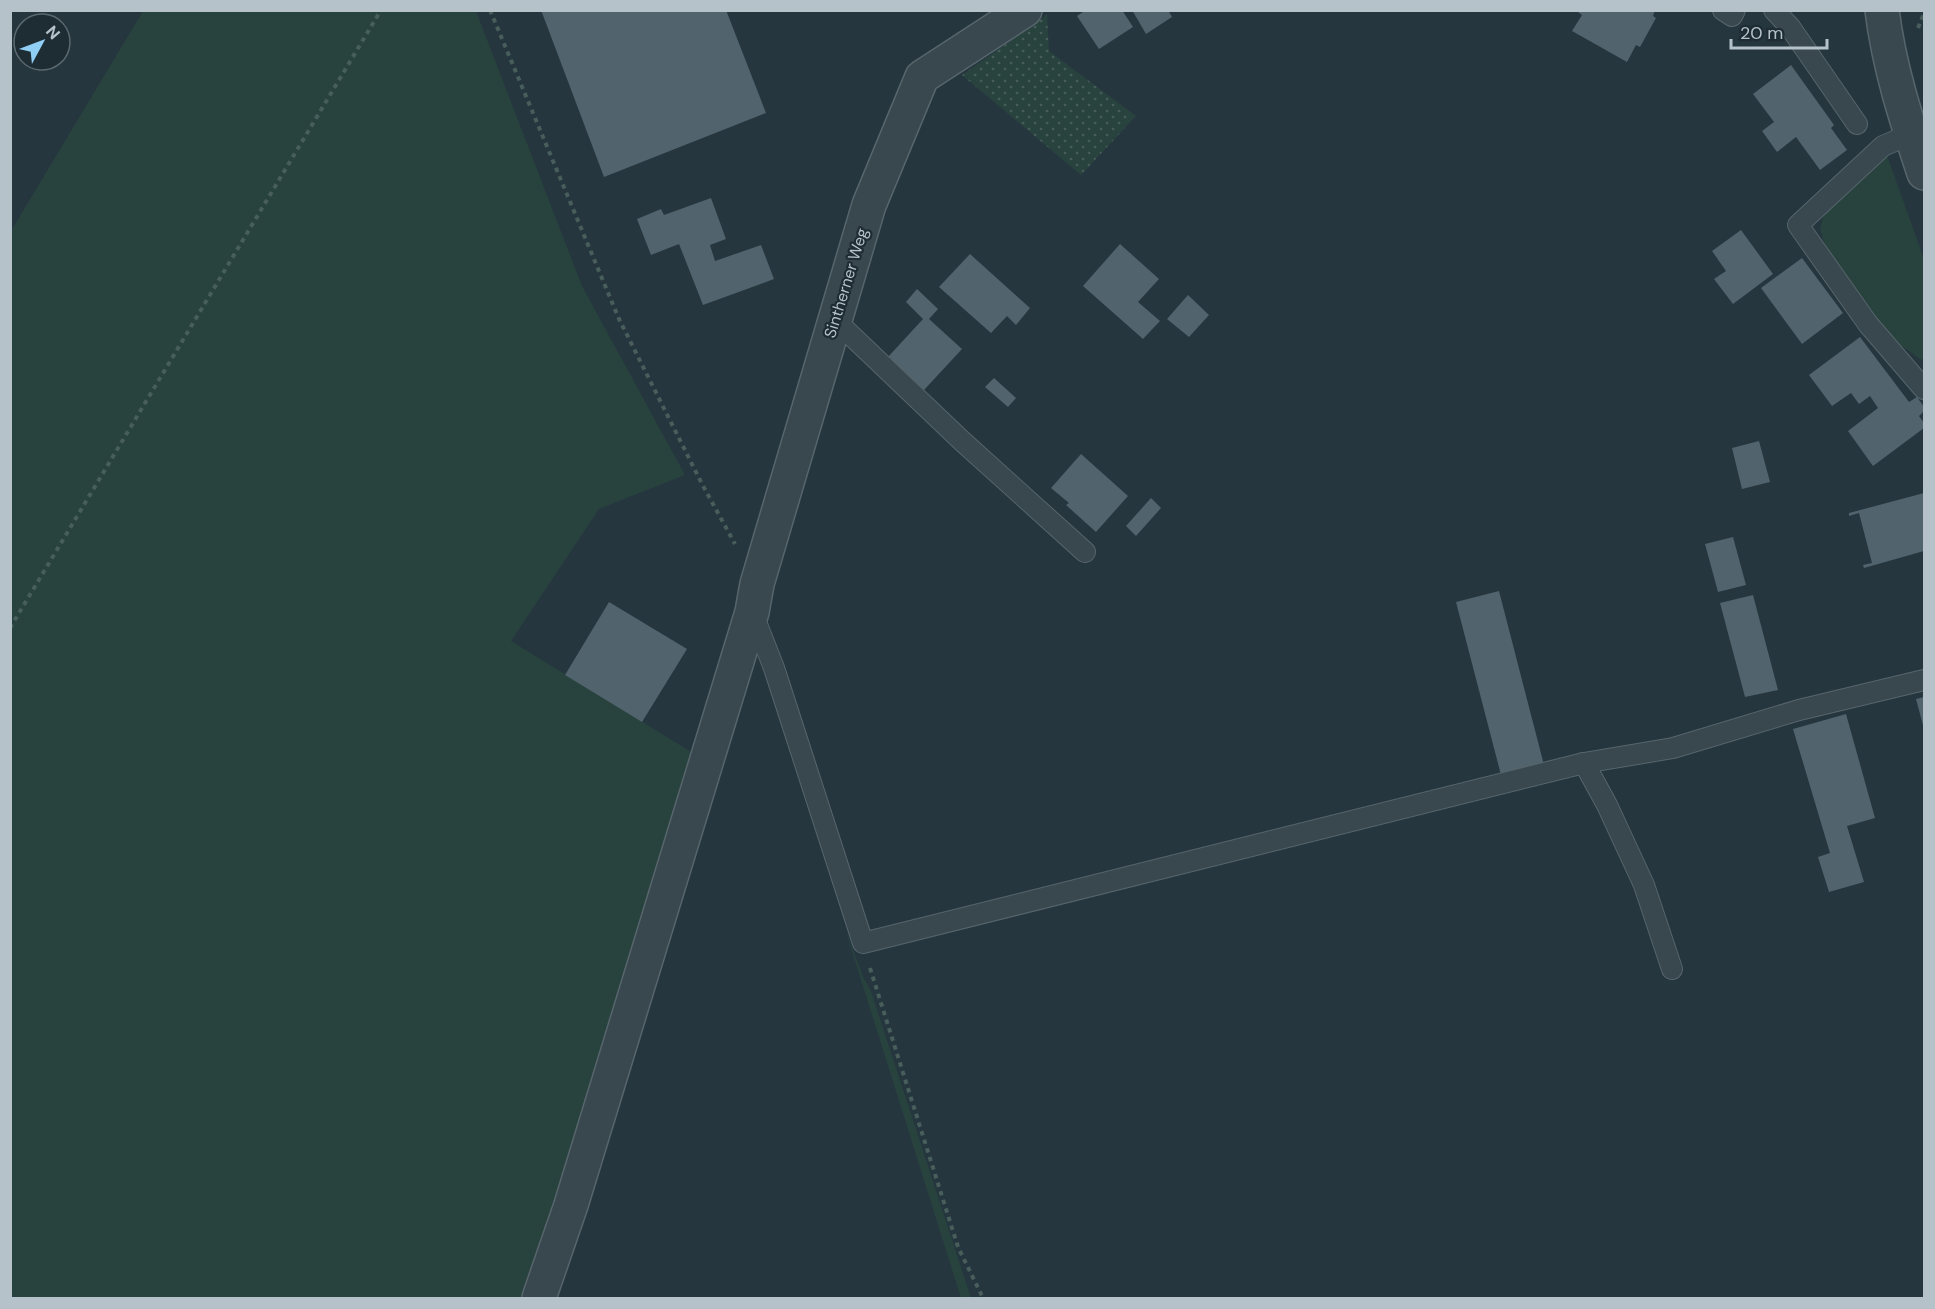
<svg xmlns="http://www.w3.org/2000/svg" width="1935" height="1309" font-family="'DM Sans',sans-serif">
  <defs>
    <pattern id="park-dots" width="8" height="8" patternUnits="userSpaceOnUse" patternTransform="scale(1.5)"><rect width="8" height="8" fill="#28423e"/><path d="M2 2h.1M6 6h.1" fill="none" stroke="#455c59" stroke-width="1.8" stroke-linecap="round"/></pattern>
  </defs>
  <rect width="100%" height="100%" fill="#25363f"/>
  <!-- grass -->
  <g fill="#28423e">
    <path d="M143,11h333l106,275 103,189 -86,34 -88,132 182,112 -168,545h-514v-1067z"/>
    <path d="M1882,156l6,2 36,101v98l-3,3 -38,-28 -58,-86 -5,-17 3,-12 10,-13z"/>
    <path d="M845,929l19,50 7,12 100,307h-10z"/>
  </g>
  <!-- park -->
  <path fill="url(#park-dots)" d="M1047,15l2,36 87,65 -55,59 -119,-100z"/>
  <!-- building -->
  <g fill="#51636c">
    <path d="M541,10h185l40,103 -162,64z"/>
    <path d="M1086,10h36l11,17 -34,22 -22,-33z"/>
    <path d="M1132,10h36l4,7 -26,17z"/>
    <path d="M1579,10h76l-2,6 3,2 -16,29 -4,-2 -9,17 -55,-31 10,-16 -4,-3z"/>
    <path d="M1791,65l43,60 -3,3 16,22 -27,20 -24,-33 -19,15 -15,-21 12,-9 -21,-28z"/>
    <path d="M711,198l15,41 -16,6 5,16 46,-16 13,34 -71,26 -24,-61 -28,11 -14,-36 24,-10 3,6z"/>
    <path d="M1741,230l32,44 -40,30 -19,-25 12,-8 -14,-20z"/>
    <path d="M1120,244l39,35 -21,23 22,19 -17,18 -60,-53z"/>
    <path d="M970,254l60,54 -14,17 -9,-9 -16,17 -52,-46z"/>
    <path d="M1802,258l41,55 -41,31 -41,-56z"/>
    <path d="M917,289l21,20 -9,10 33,30 -38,41 -36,-33 35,-38 -17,-17z"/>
    <path d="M1188,295l21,20 -20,22 -22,-18z"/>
    <path d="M1860,337l49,65 8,-5 7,10v4l-5,5 5,7v5l-51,38 -25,-35 30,-23 -8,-12 -11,8 -8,-11 -19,13 -23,-31z"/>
    <path d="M994,378l22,20 -8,9 -23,-20z"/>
    <path d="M1759,441l11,41 -28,7 -10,-41z"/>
    <path d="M1081,454l47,42 -32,36 -30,-27 3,-2 -18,-15z"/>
    <path d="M1924,493v58l-60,17 -1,-3 9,-2 -13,-50 -10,3v-3z"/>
    <path d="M1151,498l10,10 -25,28 -10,-10z"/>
    <path d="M1733,537l13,48 -28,7 -13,-48z"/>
    <path d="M1499,591l45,174 -43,10 -45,-173z"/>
    <path d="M1753,595l25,95 -33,7 -25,-94z"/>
    <path d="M609,602l78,47 -45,73 -77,-47z"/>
    <path d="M1924,697v32l-8,-30z"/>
    <path d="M1846,714l29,104 -28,8 17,56 -35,10 -11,-35 12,-4 -37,-124z"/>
  </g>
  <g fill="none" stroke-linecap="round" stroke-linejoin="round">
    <defs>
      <g id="service">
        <path d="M1723,10l9,6 3,-6"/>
        <path d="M1774,10l16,17 67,97"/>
        <path d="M1911,134l-28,12 -85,79 70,99 56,65"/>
        <path d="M834,319l128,122 123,111"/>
        <path d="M752,612l22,56 89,275 721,-180 89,-15 126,-38 125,-30"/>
        <path d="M1584,763l23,42 37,80 28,84"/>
      </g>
      <path id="minor" d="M539,1298l32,-93 181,-593 5,-28 112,-379 53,-128 103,-67"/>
      <path id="tertiary" d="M1882,10c7,57 24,109 42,163"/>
    </defs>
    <!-- service casing -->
    <use href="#service" stroke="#57656c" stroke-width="22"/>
    <!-- minor casing -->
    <use href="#minor" stroke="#57656c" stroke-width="36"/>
    <!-- tertiary casing -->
    <use href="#tertiary" stroke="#57656c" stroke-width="36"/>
    <!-- path -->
    <g stroke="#475e5b" stroke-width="4" stroke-dasharray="4.5 4.5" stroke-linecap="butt">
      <path d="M490,10l129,309 83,165 33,60"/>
      <path d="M1918,28l6,-15"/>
      <path d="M10,628l371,-618"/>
      <path d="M870,968l88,279 25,51"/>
    </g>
    <!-- service -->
    <use href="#service" stroke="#39474f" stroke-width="20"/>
    <!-- minor -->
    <use href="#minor" stroke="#39474f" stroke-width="33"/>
    <!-- tertiary -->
    <use href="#tertiary" stroke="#39474f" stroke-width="33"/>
  </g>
  <g text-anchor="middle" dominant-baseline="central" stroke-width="4.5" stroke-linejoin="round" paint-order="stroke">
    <!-- street labels -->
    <g font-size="16" fill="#b6c2c9" stroke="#1e2c34">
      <text transform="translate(846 283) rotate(-73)">Sintherner Weg</text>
    </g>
  </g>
  <!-- border -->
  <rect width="1935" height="1309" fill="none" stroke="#b6c2c9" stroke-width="24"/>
  <!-- north arrow -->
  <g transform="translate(42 42) rotate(49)"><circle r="28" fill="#1e2c34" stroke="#5b6870" stroke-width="1.5"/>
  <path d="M0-4.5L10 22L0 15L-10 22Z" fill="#8fcff6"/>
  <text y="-9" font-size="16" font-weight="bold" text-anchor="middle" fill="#b6c2c9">N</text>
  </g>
  <!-- scale -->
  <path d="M1731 39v9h96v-9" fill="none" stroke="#b6c2c9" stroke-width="3"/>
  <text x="1740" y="39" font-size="18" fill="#b6c2c9" stroke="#1e2c34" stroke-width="4.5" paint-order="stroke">20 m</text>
</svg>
